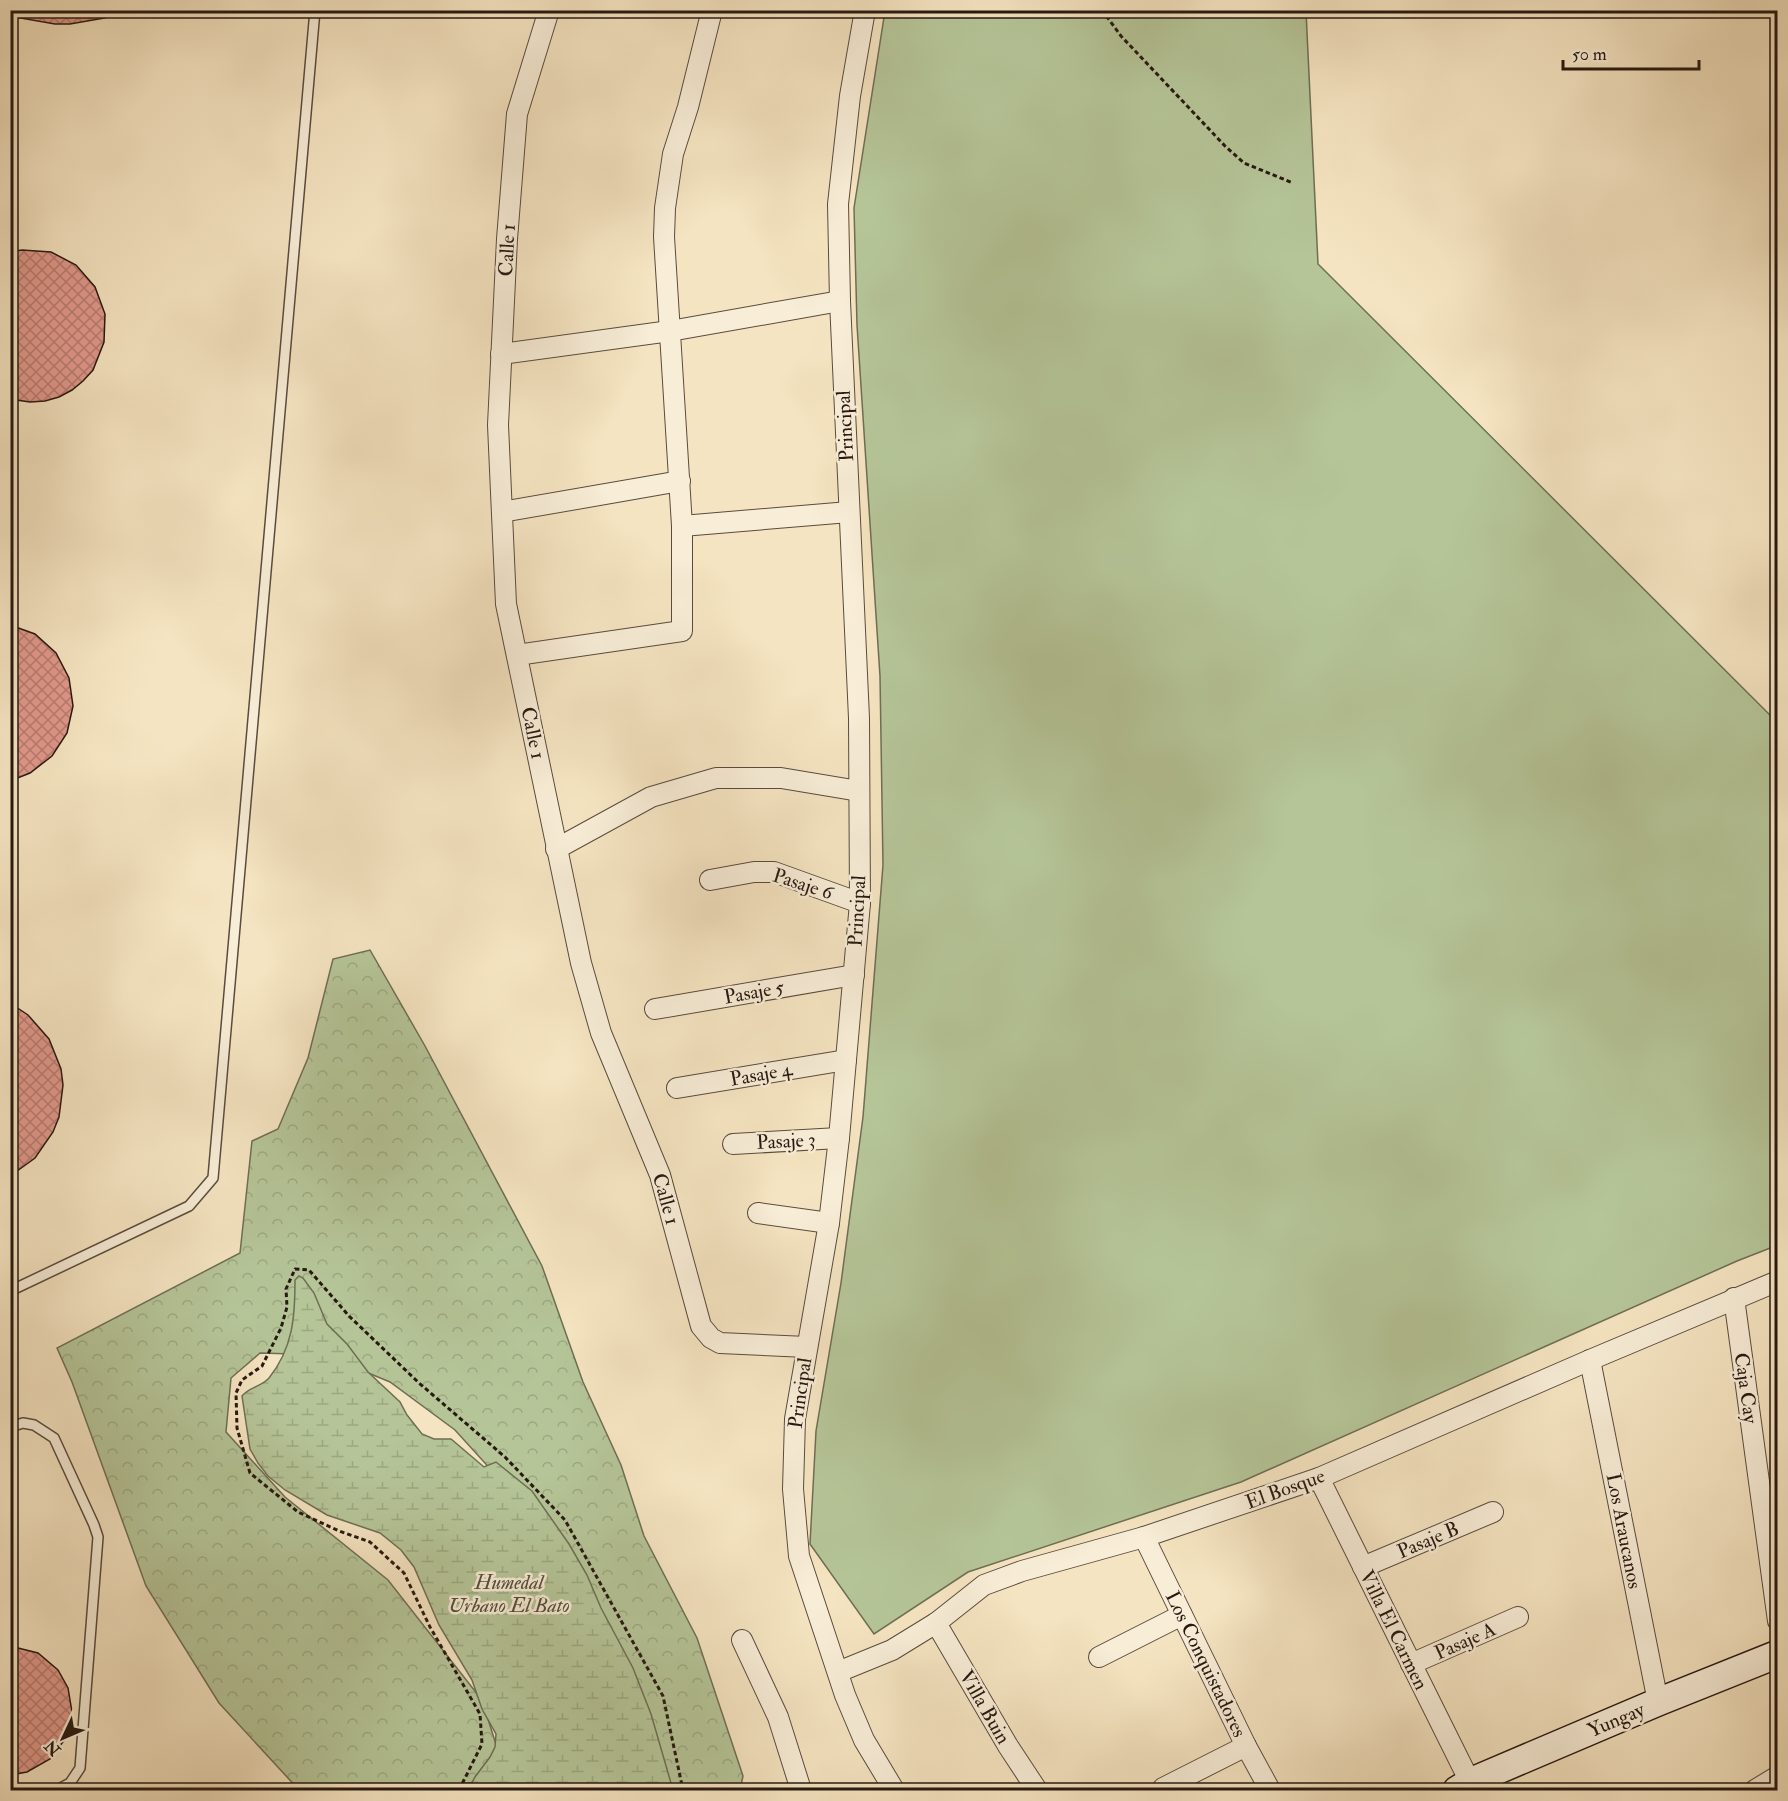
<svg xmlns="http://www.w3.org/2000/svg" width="1788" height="1801" font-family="'IM FELL Double Pica',serif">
  <defs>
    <pattern id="forest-crowns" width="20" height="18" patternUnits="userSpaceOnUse" patternTransform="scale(1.5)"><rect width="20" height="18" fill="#b5c598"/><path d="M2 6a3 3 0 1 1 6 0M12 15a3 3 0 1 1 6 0" fill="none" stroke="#9ca882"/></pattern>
    <pattern id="wetland-marsh" width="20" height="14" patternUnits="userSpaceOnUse" patternTransform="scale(1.5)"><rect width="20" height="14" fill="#b5c598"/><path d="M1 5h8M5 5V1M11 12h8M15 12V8" fill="none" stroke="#9ca882"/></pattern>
    <pattern id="building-cross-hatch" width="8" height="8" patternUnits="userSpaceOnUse" patternTransform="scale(1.5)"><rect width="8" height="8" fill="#e1988b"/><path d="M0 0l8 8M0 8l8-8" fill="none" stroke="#b67b70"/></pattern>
  </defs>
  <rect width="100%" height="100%" fill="#f5e4c1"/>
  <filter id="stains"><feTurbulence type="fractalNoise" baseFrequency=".00333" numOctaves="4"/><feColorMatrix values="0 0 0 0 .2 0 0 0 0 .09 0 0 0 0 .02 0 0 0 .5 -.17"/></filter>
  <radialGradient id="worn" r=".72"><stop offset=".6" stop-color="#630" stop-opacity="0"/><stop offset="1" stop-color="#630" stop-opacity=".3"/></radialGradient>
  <!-- green -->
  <path fill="#b5c598" stroke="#6e6e55" stroke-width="1.5" d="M885,11h421l12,253 459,458 1,523 -41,16 -496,221 -273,90 -94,62 -64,-90 6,-113 25,-148 22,-166 20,-252 -3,-189 -23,-351 -3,-117z"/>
  <!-- forest -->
  <path fill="url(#forest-crowns)" stroke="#6e6e55" stroke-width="1.5" d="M370,950l55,96 117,220 41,116 38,83 23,71 53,102 46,138 -3,14h-107l-119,-295 -59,-65 -65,-48 -65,-27 -65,-2 -29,25 -5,54 59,65 103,83 94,120 17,54 -22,28 -52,5 -5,3h-121l-80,-87 -73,-117 -74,-204 -15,-34 183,-95 12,-112 26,-12 30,-71 25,-99z"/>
  <!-- wetland -->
  <path fill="url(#wetland-marsh)" stroke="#6e6e55" stroke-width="1.5" d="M299,1276l4,2 11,15 13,31 20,20 21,28 32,30 7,13 15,19 12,5h17l33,28 12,-5 36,29 37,53 18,31 14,33 32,60 18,46 22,76h-205l7,-13 15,-20 5,-10 1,-13 -14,-25 -10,-29 -33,-55 -25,-58 -13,-17 -21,-17 -53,-18 -42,-25 -17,-14 -10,-13 -8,-14 -8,-53c7,-9 19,-9 27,-18 24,-30 26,-61 26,-98z"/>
  <!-- building -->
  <g fill="url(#building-cross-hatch)" stroke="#271812" stroke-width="1.5">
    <path d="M21,10h83l1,8 -35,6h-15l-35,-6z"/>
    <path d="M22,250l29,2 25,13 19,22 10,27 -1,28 -11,28 -10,11 -11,9 -13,7 -14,4 -15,1 -20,-3v-147z"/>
    <path d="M10,625l25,9 21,19 13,25 4,28 -6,27 -15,23 -22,17 -20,8z"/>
    <path d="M10,1003l18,12 21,24 12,30 2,16 -4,32 -6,15 -18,26 -25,18z"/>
    <path d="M10,1646l28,7 20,17 10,18 4,24 -6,26 -16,21 -23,13 -17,3z"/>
  </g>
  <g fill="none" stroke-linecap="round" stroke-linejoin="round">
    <defs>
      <g id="lane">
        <path d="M10,1291l179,-85 24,-28 102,-1168"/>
        <path d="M10,1427l13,-4 11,2 20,13 40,87 4,12 -18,231 -10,15 -13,7"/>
      </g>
      <g id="street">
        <path d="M549,10l-32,104 -10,125 -9,186 8,179 75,359 20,70 59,142 41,151 10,12 9,5 87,4"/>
        <path d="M865,10l-15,86 -12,108 2,97 19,417 1,185 -21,235 -10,85 -34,196 -2,70 6,67 46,139 19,45 30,50"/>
        <path d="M501,354l169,-23 170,-30"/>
        <path d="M502,512l178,-31"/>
        <path d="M682,526l167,-14"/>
        <path d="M517,655l165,-24v-105l-18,-289 1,-29 8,-54 15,-47 24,-97"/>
        <path d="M556,849l95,-52 65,-19h65l78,13"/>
        <path d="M710,880l44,-8h20l86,31"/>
        <path d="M655,1009l199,-34"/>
        <path d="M677,1088l169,-28"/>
        <path d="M733,1144l106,-6"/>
        <path d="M758,1213l71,10"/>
        <path d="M1734,1298l44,323"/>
        <path d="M1590,1360l68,342"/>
        <path d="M1319,1478l151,304"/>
        <path d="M1144,1537l102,209 24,44"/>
        <path d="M1363,1567l130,-55"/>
        <path d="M936,1623l72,123 29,44"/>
        <path d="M742,1640l36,77 23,73"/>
        <path d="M1099,1657l83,-42"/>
        <path d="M1411,1664l107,-47"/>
        <path d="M838,1672l54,-22 44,-27 48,-38 38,-14 122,-34 175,-59 271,-118 188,-79"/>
        <path d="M1163,1788l83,-42"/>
        <path d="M1755,1790l23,-14"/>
      </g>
      <path id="secondary" d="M1457,1790l13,-8 188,-80 120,-48"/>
    </defs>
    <!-- lane casing -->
    <use href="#lane" stroke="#5a4b3e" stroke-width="12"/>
    <!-- street casing -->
    <use href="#street" stroke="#5a4b3e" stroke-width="22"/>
    <!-- secondary casing -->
    <use href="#secondary" stroke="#271812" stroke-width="30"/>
    <!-- path -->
    <g stroke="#271812" stroke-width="3" stroke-dasharray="4.5 3" stroke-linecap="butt">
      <path d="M1102,10l19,26 104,110 19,17 49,20"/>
      <path d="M459,1790l23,-46 -2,-30 -50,-87 -26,-54 -34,-31 -31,-11 -41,-19 -48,-39 -13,-45 -1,-35 6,-13 20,-14 19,-38 6,-21 -1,-18 9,-20 14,1 40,46 70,67 86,74 60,63 98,176 20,94"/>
    </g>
    <!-- lane -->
    <use href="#lane" stroke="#f8edd7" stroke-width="9"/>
    <!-- street -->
    <use href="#street" stroke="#f8edd7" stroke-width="20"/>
    <!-- secondary -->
    <use href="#secondary" stroke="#f8edd7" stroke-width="27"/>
  </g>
  <g text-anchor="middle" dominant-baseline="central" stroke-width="5" stroke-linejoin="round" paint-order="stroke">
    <!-- street labels -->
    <g font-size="20" fill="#271812" stroke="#f8edd7">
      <text transform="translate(507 250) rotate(-87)">Calle 1</text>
      <text transform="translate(845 426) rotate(-93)">Principal</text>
      <text transform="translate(533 733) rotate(78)">Calle 1</text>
      <text transform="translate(803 884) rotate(18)">Pasaje 6</text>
      <text transform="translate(857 911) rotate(-87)">Principal</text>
      <text transform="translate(754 992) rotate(-10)">Pasaje 5</text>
      <text transform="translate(761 1074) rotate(-10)">Pasaje 4</text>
      <text transform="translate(786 1141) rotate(-3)">Pasaje 3</text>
      <text transform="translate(666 1199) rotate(74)">Calle 1</text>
      <text transform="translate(1746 1388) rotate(82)">Caja Cay</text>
      <text transform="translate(800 1393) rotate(-82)">Principal</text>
      <text transform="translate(1285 1489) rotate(-20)">El Bosque</text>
      <text transform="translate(1624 1531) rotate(79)">Los Araucanos</text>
      <text transform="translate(1428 1540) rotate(-23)">Pasaje B</text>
      <text transform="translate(1394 1630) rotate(64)">Villa El Carmen</text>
      <text transform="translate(1465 1641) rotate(-24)">Pasaje A</text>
      <text transform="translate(1206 1664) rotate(64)">Los Conquistadores</text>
      <text transform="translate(985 1707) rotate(60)">Villa Buin</text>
      <text transform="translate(1616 1720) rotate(-23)">Yungay</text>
    </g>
    <!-- park labels -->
    <g font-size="20" font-style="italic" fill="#524c3a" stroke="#f8edd7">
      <text x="509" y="1582">Humedal<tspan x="509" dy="23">Urbano El Bato</tspan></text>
    </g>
  </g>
  <!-- margin -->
  <rect width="1788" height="1801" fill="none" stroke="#f5e4c1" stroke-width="36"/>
  <rect x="12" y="12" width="1764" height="1777" fill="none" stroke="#271812" stroke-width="3"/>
  <rect x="18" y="18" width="1752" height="1765" fill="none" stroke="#271812" stroke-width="1.5"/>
  <!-- north arrow -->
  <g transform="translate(63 1738) rotate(226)" stroke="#f8edd7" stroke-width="4.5" paint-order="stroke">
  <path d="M0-4.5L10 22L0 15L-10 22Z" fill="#271812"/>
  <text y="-9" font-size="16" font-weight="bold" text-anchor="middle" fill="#271812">N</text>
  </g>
  <!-- scale -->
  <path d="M1563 60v9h136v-9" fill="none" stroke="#271812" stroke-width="3"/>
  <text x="1572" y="60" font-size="18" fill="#271812" stroke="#f8edd7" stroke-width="4.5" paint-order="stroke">50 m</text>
  <rect width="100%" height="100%" filter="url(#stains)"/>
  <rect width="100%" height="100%" fill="url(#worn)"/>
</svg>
